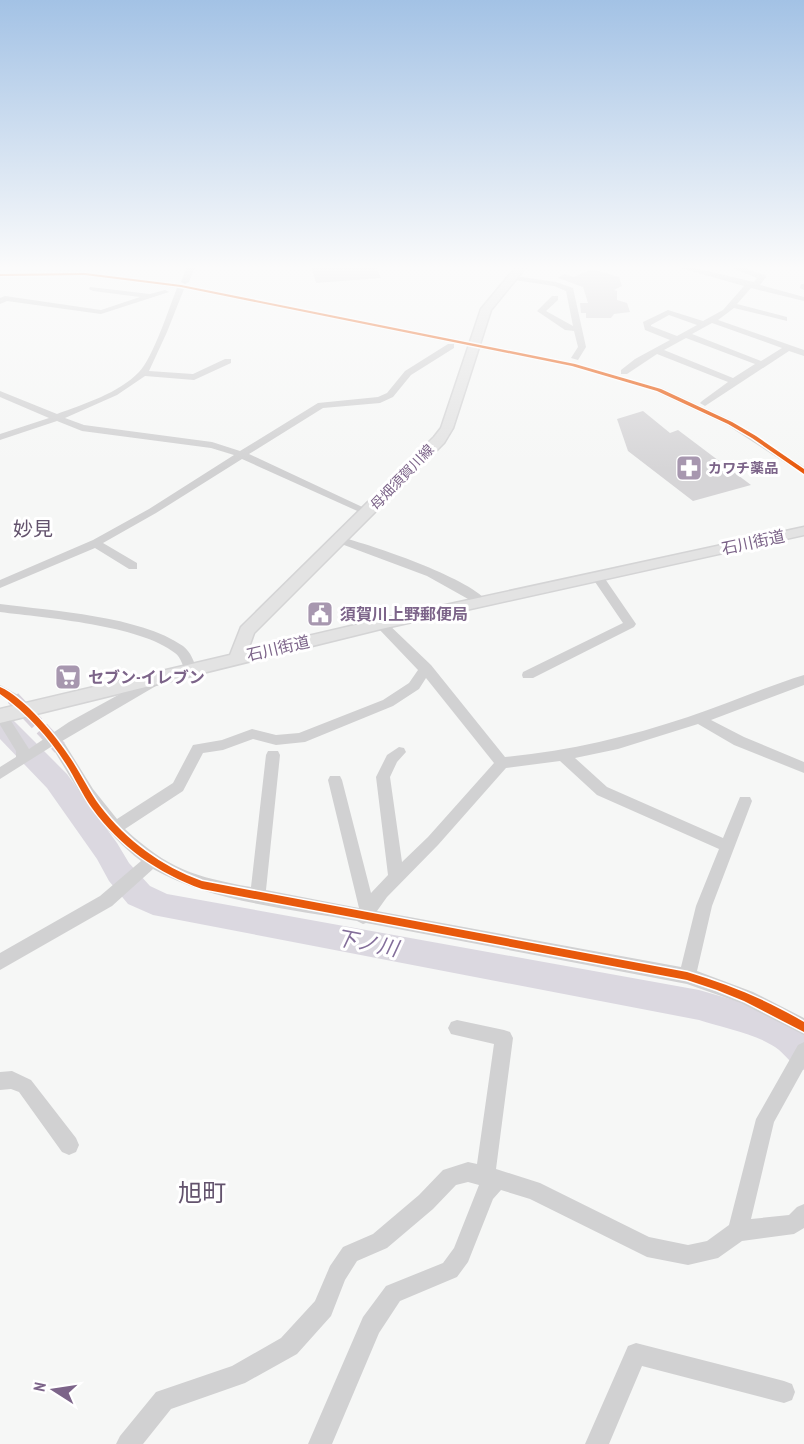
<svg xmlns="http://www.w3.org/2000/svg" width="804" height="1444" font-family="'PT Sans Narrow','Noto Sans JP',sans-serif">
  <rect width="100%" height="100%" fill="#f6f7f6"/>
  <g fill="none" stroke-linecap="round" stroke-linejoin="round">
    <!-- river -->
    <path fill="#dbd8e0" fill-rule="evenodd" d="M0,714l9,2 58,58 50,69 12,20 21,23 17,8 532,96 52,15 48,20 5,5v40c-15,-6 -17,-15 -29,-23 -19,-13 -54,-20 -76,-27l-546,-105 -25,-11 -19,-23 -12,-22 -50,-71 -47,-49z"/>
  </g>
  <!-- building -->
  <g fill="#d6d5d7">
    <path d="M311,267h65l5,11 -65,5z"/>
    <path d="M592,269l27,8 3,9 -8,4 3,1v9l10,3 3,9 -16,2 -3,4h-25v-5h-5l-1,-10h8l-5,-16 -25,-9 6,-4 10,3z"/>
    <path d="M643,411l27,22 8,-3 73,55 -58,16 -65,-50 -11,-32z"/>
  </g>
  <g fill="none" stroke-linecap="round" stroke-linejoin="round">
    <!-- minor-tunnel -->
    <path stroke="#d8d2db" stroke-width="14" stroke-dasharray="14 7" stroke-linecap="butt" d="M13,698l47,50"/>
    <defs>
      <path id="major" d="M516,267h10l-35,43 -38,118 -9,15 -190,190 -6,17 133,-31 423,-92v8l-423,94 -381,94v-14l230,-54 11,-28 193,-190 7,-9 40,-119z"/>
    </defs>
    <!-- major casing -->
    <use href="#major" stroke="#d4d4d5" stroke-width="3"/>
    <!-- minor -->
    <g fill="#d1d1d2" fill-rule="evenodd">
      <path d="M187,267h8l-6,15 -4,2 -4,-2z"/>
      <path d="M677,267h13l64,15 3,-4 -27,-11h12l23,8 1,2 -6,8 44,12v4l-53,-13 -14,16 50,13v4l-53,-13 -16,12 86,30v6l-15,-5 -84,55 -5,-3 2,-2 26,-19 -71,-28 -30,20h-6v-4l14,-11 35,-19 -25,-10 -2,-8 25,-12 35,11 20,-11 21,-24zM669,315l28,10 -20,11 -26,-10v-1zM712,323l70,25 -21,13 -69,-27zM686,338l69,26 -22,14 -69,-28z"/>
      <path d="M85,272l96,12 395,79 86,25 71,33 71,46v8l-77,-50 -71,-33 -85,-25 -387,-78 -17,43 -18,39 44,3 32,-15h6v4l-37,17 -49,-4 -28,19 -52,23 19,7 128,17 28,9 78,-48 60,-6 9,-4 18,-22 43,-27h6v4l-43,27 -18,22 -13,6 -57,5 -74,46 124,58 -5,3 -4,-1 -122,-55 -86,54 -53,30 34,20v6h-8l-34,-21 -95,40v-8l93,-40 56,-31 85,-54 -23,-7 -129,-17 -25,-10 -57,19v-6l49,-16 -49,-21v-6l57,23c27,-10 62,-21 82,-42 14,-14 30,-64 38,-84l-92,-12 -85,1v-4z"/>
      <path d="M508,275l48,7 17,6 13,59 -8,13 -7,-2 7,-11 -4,-16 -9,-1 -28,-19 15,-15h6v4l-12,11 27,15 -7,-35 -12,-5 -46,-7z"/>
      <path d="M801,284h3v6l-4,-2z"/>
      <path d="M90,287l60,7 15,-4 4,2 -68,22 -94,-13 -7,3v-6l5,-2 96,14 39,-13 -47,-6 -4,-2z"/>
      <path d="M340,537c32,8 127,40 147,64l-6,4 -4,-1 -50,-28 -91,-34 -2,-2z"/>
      <path d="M597,572l4,1 33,48 2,3 -2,3 -101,51h-10l-1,-3 1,-3 100,-49 -32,-47z"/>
      <path d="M0,604c53,7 140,12 183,42 8,6 11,16 14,24l-1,3h-10c-3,-6 -5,-16 -11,-20 -35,-28 -129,-35 -175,-41z"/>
      <path d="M381,620l4,1 46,44 74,92c63,-6 123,-20 183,-40 39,-13 77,-30 116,-42v10l-93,35 33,17 60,25v11l-70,-28 -36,-21 -80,25 -43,9 32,29 116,51 17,-41h10l2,4 -40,105 -15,65 56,21 51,26v17l-63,-32 -54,-19 -321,-61 -3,1 -6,-3c-65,-12 -146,-19 -204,-52l-41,37 -112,64v-17l100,-57 41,-35c-38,-29 -62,-69 -86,-109l-1,-7 -54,34v-12l16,-10v-6l-16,-26v-14l6,2 23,36 40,-27 82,-45h10l1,3 -1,3 -104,61h8l28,45 24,30 56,-36 20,-38 29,-5 30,-11 24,6 23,-2 84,-33 26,-17 9,-13 -41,-43 -2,-3zM426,678l68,85 -66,74 -26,25 -12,-85 7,-15 9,-10 -2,-4 -5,-1 -12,8 -11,22 12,98 -17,18 -29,-113 -2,-4h-10l-2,4 31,128 -93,-18 14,-135 -2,-4h-10l-2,4 -15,132c-56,-10 -83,-18 -126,-58l58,-38 20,-38 20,-3 30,-11 23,6 29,-3 88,-36 26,-17zM560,761l37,34 122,54 -23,57 -15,61 -304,-56 10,-14 51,-52 68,-77z"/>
      <path d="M0,685l18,10 2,3 -2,3 -5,2 -13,-7z"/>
      <path d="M457,1020l47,10 6,2 3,6 -17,131 44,14 109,54 39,8 19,-4 22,-16 27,-106 42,-74 6,-3v26l-30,54 -23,97 38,-4 8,-8 7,-3v24l-10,6 -52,7 -24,17 -30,7 -41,-8 -117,-58 -29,-9 -8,9 -25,63 -11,15 -57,24 -21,32 -47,111h-24l55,-127 23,-31 57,-23 11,-15 25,-63 -11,-3 -12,3 -23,24 -46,39 -30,13 -12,19 -14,36 -34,38 -52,29 -74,26 -28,35h-27l4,-8 36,-44 76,-26 49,-28 34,-37 15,-35 13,-19 30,-13 46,-39 24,-25 25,-8 9,2 17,-120 -43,-10 -3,-6 3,-6z"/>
      <path d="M12,1071l19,9 45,58 3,7 -3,7 -7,3 -7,-3 -43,-60 -8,-3 -11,1v-18z"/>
      <path d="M636,1343l148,38 8,3 3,8 -3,8 -8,3 -142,-37 -33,78h-24l43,-98z"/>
    </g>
    <!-- major -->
    <use href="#major" fill="#e3e3e3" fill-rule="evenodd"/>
    <defs>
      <g id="cycleway">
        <path d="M85,273l96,12 394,79 86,25 71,33 24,14 48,33v5l-52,-36 -24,-14 -71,-33 -85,-25 -391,-79 -96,-12 -85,1v-2z"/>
        <path d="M0,687c25,11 56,49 71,72 10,15 18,32 29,47 27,35 61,60 102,75l485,91c41,12 80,28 117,50v10l-60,-31 -27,-11 -30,-10 -485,-91c-44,-16 -82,-42 -110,-81 -10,-14 -17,-30 -26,-44 -17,-27 -40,-52 -66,-70z"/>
      </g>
    </defs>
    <!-- cycleway casing -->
    <use href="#cycleway" stroke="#fff" stroke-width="3"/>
    <!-- cycleway -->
    <use href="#cycleway" fill="#e8590c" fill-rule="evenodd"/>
  </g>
  <!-- sky -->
  <linearGradient id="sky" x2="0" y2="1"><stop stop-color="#a3c2e5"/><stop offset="0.57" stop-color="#fbfbfb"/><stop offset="1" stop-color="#fbfbfb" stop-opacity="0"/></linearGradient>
  <rect width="804" height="469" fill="url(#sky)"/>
  <!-- icons -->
  <defs>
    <symbol id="pharmacy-square" viewBox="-11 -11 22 22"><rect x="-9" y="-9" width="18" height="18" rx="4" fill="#a797af" stroke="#fff"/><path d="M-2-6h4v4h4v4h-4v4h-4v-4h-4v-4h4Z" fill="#fff"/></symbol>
    <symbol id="civic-square" viewBox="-11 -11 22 22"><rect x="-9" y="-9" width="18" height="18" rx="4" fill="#a797af" stroke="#fff"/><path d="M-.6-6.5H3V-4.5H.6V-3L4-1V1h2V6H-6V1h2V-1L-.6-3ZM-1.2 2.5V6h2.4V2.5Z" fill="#fff"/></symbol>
    <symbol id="supermarket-square" viewBox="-11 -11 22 22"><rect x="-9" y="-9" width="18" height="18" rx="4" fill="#a797af" stroke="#fff"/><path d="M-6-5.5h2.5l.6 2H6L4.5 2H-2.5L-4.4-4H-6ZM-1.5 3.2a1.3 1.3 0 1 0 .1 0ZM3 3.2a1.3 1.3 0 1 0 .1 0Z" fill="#fff"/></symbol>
  </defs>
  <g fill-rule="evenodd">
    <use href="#pharmacy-square" x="674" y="453" width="30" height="30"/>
    <use href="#civic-square" x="305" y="599" width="30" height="30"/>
    <use href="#supermarket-square" x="53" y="662" width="30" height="30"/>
  </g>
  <g text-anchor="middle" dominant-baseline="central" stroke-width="6" stroke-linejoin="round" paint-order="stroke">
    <!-- far-poi labels -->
    <g font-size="14" font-weight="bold" fill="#7c6489" stroke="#fff" text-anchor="start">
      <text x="708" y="468">カワチ薬品</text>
    </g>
    <!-- far-street labels -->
    <g font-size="14" fill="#7c6489" stroke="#fff">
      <text transform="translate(402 477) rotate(-46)">母畑須賀川線</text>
    </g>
    <!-- street labels -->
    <g font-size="16" fill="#7c6489" stroke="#fff">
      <text transform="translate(753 542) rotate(-12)">石川街道</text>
      <text transform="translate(278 648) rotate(-13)">石川街道</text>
    </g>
    <!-- poi labels -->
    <g font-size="16" font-weight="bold" fill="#7c6489" stroke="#fff" text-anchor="start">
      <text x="340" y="614">須賀川上野郵便局</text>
      <text x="88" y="677">セブン-イレブン</text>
    </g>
    <!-- quarter labels -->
    <g font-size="20" fill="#63536d" stroke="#fff">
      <text x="33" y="529">妙見</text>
    </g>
    <!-- near-water labels -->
    <g font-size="21" font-style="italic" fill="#836e9a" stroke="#fff">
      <text transform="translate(367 943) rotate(11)">下ノ川</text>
    </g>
    <!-- near-quarter labels -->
    <g font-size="24" fill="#63536d" stroke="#fff">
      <text x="202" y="1192">旭町</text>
    </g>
  </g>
  <!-- north arrow -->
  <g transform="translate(54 1390) rotate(282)" stroke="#ffffff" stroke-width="4.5" paint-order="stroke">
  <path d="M0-4.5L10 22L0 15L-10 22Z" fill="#7c6489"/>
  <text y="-9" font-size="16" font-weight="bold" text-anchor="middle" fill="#7c6489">N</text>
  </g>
</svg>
